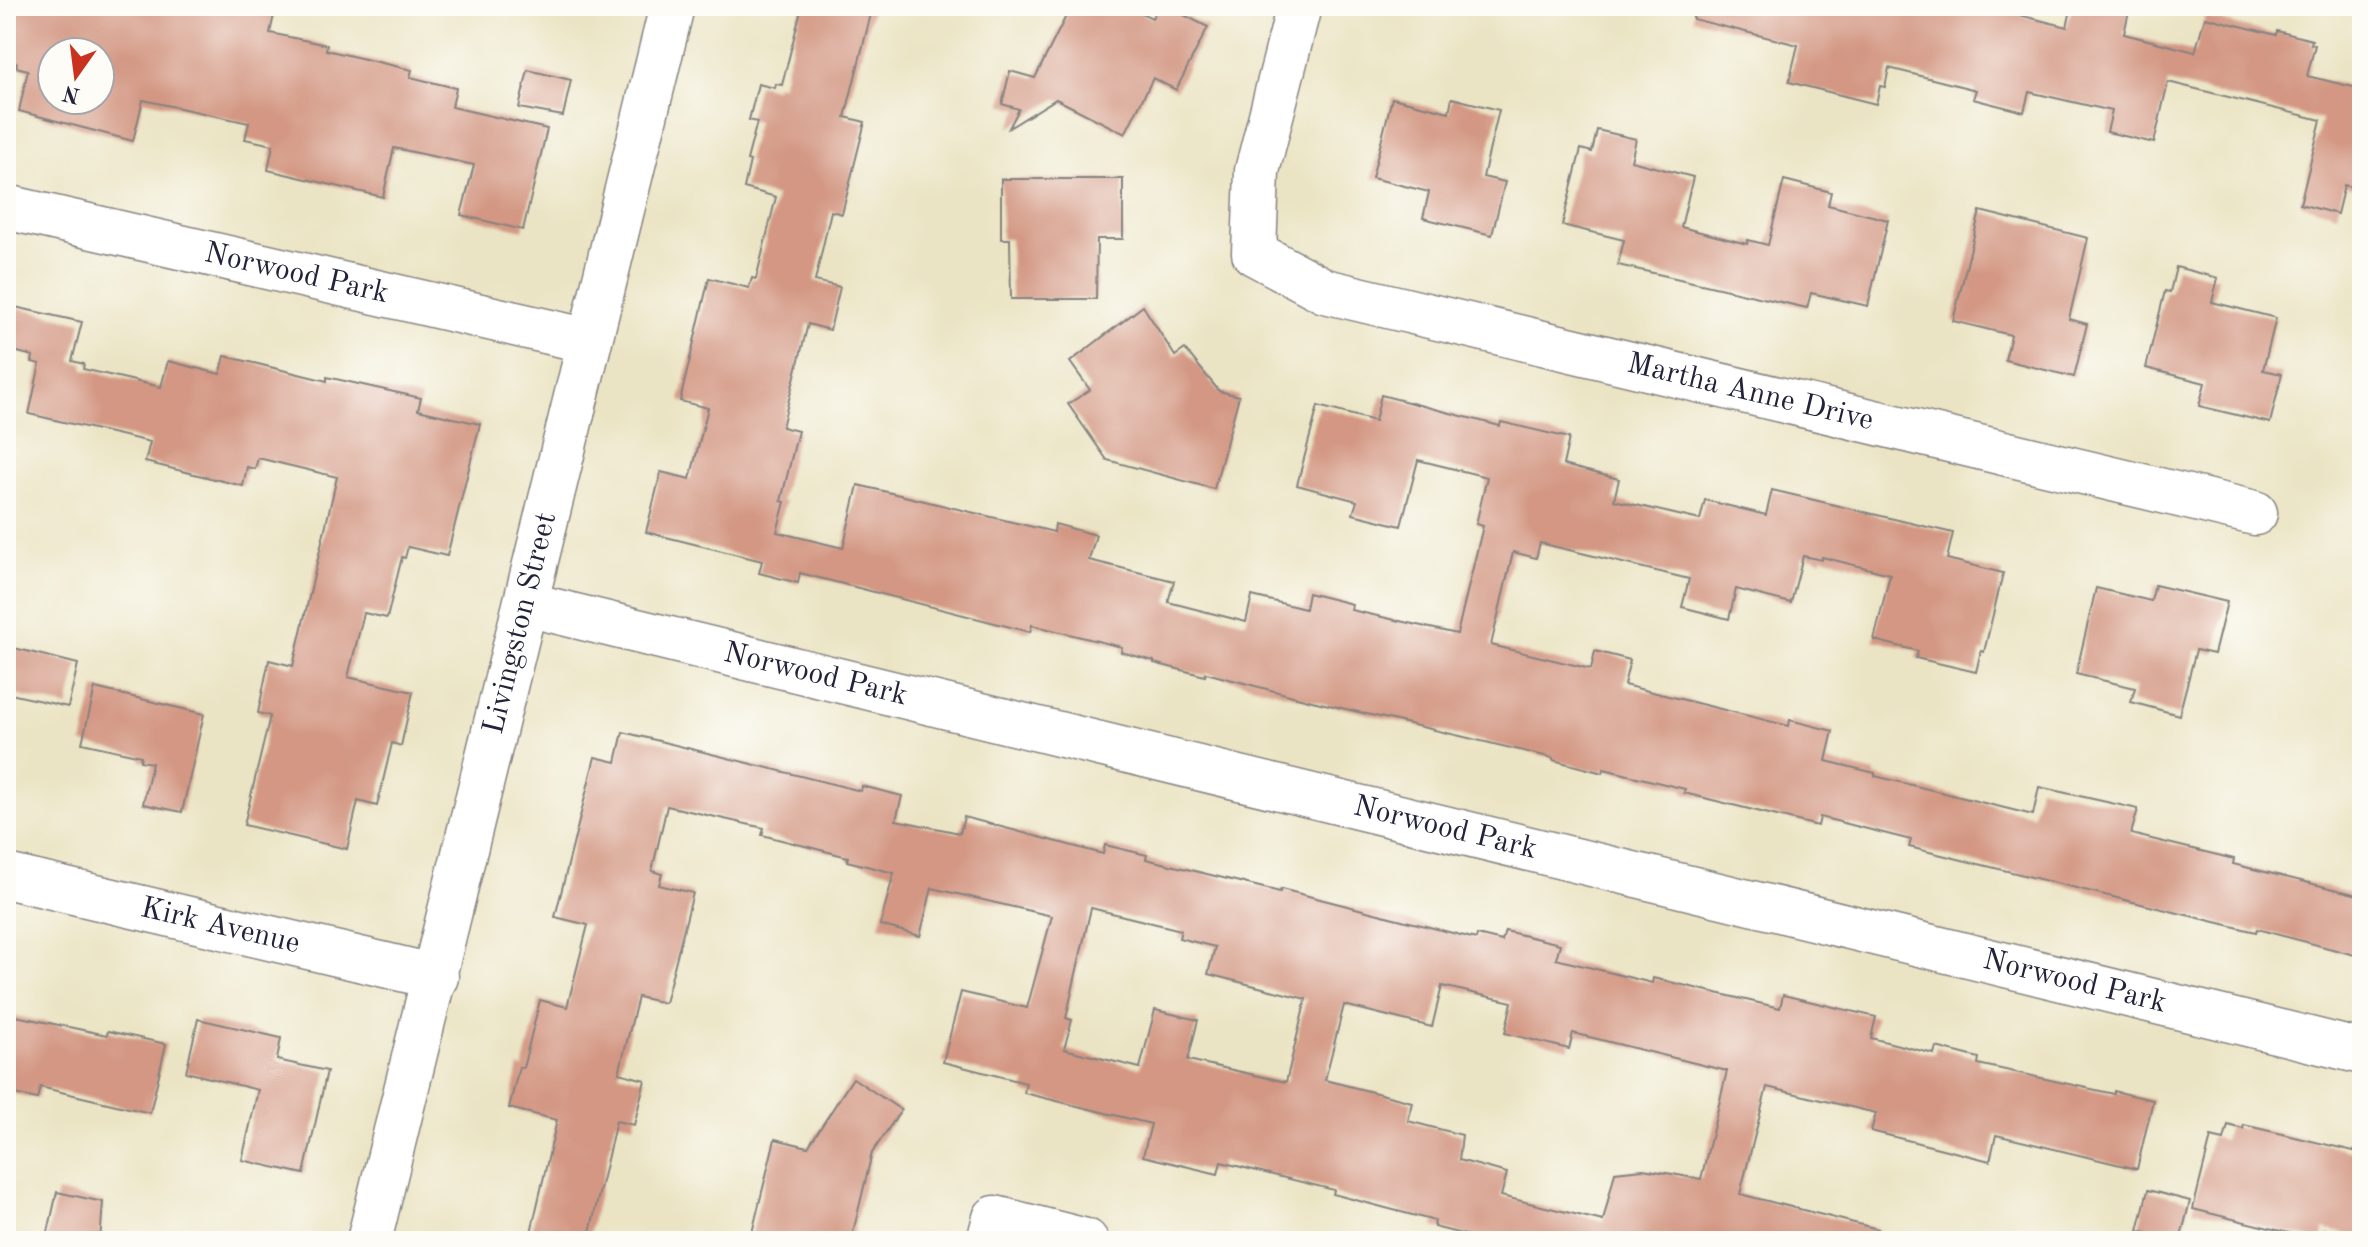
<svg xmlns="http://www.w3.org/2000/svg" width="2368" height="1247" font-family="'Old Standard TT',serif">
  <rect width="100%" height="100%" fill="#fdfcf7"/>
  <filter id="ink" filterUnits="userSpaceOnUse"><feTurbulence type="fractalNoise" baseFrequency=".0125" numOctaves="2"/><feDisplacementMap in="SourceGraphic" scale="16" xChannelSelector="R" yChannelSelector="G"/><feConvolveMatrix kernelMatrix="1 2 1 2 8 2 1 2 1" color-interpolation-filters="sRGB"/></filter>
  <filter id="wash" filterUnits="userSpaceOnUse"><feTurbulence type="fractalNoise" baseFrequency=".006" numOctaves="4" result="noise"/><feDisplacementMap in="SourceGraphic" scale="32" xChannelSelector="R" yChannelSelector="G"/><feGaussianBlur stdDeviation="1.8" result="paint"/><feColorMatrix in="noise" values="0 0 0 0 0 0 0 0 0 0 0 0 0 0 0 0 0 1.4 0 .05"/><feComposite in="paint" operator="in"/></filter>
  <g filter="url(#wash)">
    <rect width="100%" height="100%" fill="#ebe4c4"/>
    <g id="blocks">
      <!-- building -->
      <g fill="#d39783" fill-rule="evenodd">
        <path d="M6,6h270l-6,27 57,12 -1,5 86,20 -2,7 46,11 -4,19 95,22 -24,101 -62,-15 13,-50 -80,-17 -11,49 -115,-27 5,-25 -28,-6 4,-16 -106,-23 -10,41 -114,-30 9,-41 -12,-3 1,-4 -11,-2zM52,52h48v48h-48z"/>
        <path d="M802,6h71l-28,111 20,5 -23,92 -11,-3 -16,70 25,6 -10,43 -22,-6 -26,103 16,4 -17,70 4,1 -8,30 66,16 15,-63 196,47 1,-8 41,11 -7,25 85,21 -6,21 78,20 6,-26 53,13 3,-16 44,11 -1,6 106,24 26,-108 -7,-2 11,-47 -69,-17 -17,66 -48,-12 4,-13 -60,-16 21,-79 57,15 6,-26 119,31 1,-4 68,16 -6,27 56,14 -5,21 86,20 5,-20 61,15 6,-25 181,43 -6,26 56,14 -19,79 -3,-1 -5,21 -60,-14 2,-7 -44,-11 16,-66 -68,-17v3l-19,-4 -12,47 -55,-14 -7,30 -47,-12 7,-28 -149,-36 -4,15 -23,-6 -22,93 100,24 4,-18 35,9 -6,25 165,41 1,-6 43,11 -7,30 49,12v3l158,39 6,-28 99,22 -7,25 103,25 -1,5 129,32v61l-105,-28 -1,3 -347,-85 2,-7 -91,-23 -2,9 -134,-33 1,-4 -81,-20 -1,4 -50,-13v-2l-241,-57 -106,-28 -1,3 -51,-13v-2l-33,-9 1,-5 -90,-22 -2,7 -230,-59 -2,10 -39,-10 3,-12 -116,-29 15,-60 29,7 18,-71 -28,-7 29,-123 40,10 3,-10 4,1 20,-82 -32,-9 6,-27 -3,-1 10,-38 -8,-2 9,-36 17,4 1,-4 6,1z"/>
        <path d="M1071,6h56l25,12 6,-12h8l42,21 -32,63 -23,-12 -28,56 -69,-35 -47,29 10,-19 -17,-5 8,-33 25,7z"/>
        <path d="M1694,6h290l83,21 5,-21h58l-6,28 71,18 10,-35 71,18 1,-4 35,9 -1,4 4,1 -8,31 55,13v101l-18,-5 -7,29 -37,-10 21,-84 -153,-38 -14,61 -47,-11 5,-21 -83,-19 -5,20 -51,-13 3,-9 -87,-22 -4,19 -5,-1 -4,18 -87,-22 9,-37 -105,-26z"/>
        <path d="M528,70l43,10 -8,36 -44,-8z"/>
        <path d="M1392,98l57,14 3,-14 47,12 -16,67 22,5 -13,53 -69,-17 6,-26 -57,-14z"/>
        <path d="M1597,130l39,9 -5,22 62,16 -12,50 66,17 1,-4 20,5 16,-65 47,12 -3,13 60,15 -20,86 -57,-13 -4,15 -189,-43 6,-25 -62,-15 19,-76 11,3z"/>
        <path d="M1001,179h122v60h-26l-1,60h-85l-1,-60h-9z"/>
        <path d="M1980,211l108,27 -19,81 18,5 -13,53 -69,-17 6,-25 -58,-14z"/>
        <path d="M2176,267l42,11 -6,24 64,16 -13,52 19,4 -12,49 -71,-17 6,-23 -59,-15 19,-77 5,1z"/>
        <path d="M6,305l76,17 -10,39 12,3 -1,5 78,18 7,-26 52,13 5,-18 102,25v-4l94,21 -3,12 62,14 -33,132 -39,-9 -3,11 -3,-1 -15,61 -23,-5 -16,64 65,15 -12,54 -9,-3 -15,63 -19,-5 -11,48 -103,-24 26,-109 -12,-3 11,-53 24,6 44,-189 -79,-19 -3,11 -8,-2 -4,19 -98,-24 5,-20 -121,-28 11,-50 -8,-2 1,-6 -27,-7z"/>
        <path d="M1143,306l32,50 10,-7 34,42 20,5 -25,93 -107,-29 -39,-56 22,-14 -20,-28z"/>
        <path d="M2155,585l72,17 -13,52 -18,-4 -17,65 -48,-13 4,-14 -59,-14 20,-86 55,13z"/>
        <path d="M6,646l72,18 -10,43 -62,-14z"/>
        <path d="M95,688l109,26 -22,98 -39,-8 9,-41 -12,-2 1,-5 -59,-13z"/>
        <path d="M623,732l238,59 1,-5 40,10 -6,24 64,13 4,-16 139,37 2,-9 42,10 -1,4 134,33 1,-3 195,50 1,-4 25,6 3,-10 55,13 -4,15 96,24 1,-5 127,30 3,-13 93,22 -5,21 63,16 2,-7 43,11 -1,6 136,30v-3l39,9 -16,69 -141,-34 -6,26 -119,-30 5,-18 -109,-26 -27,107 138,35 -2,12h-387l-55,-14 1,-6 -102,-27 1,-4 -113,-28 -3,12 -75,-18 8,-32 -127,-31 2,-10 -83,-21 18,-70 66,16 25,-92 -120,-28 -12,48 -40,-11 14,-52 -47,-12 1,-4 -86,-22 2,-7 -97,-22 -15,65 10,3 -3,11 34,8 -28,110 -27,-6 -19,76 26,7 -11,45 -18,-4 -28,120h-59l28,-121 -48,-12 10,-41 4,1 17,-68 27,7 21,-82 -33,-8 40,-160 21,5zM1091,908l90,22 -2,8 36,9 -7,27 98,25 -20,83 -98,-22 10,-40 -43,-10 -15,58 -76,-19 8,-29 -6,-2zM1442,986l70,16 -7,31 64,16 4,-16 154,38 -26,108 -58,-10 -28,3 -12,49 -102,-25 6,-23 -48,-13 3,-25 -54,-14 4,-19 -87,-22 19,-75 88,22z"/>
        <path d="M6,1014l101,21 1,-4 58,13 -16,69 -110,-26 -3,12 -31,-7z"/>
        <path d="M198,1019l83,19 -4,22 50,11 -23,103 -62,-14 16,-70 -72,-18z"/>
        <path d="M853,1078l48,32 -29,43 -21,88h-101l25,-102 33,8z"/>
        <path d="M2228,1125l15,4 1,-4 118,28v85l-38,-9 -3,12 -128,-32 18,-72 13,3z"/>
        <path d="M2148,1190l42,11 -10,40 -42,-10z"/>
        <path d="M57,1192l46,10 -3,39h-54z"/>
      </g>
    </g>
  </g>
  <g filter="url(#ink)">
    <use href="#blocks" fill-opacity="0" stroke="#868380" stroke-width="2"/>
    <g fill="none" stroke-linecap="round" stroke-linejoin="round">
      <defs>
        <g id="minor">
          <path id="s1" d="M1299,6l-42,165 -3,82 71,38 930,222"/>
          <path id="s2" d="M6,207l583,134"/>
          <path id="s3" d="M526,604l1836,448"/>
          <path id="s4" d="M6,876l430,101"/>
          <path id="s5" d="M369,1241l303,-1235"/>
          <path d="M989,1241l6,-23 91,23"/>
        </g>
      </defs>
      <!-- minor casing -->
      <use href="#minor" stroke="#868380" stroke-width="47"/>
      <!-- minor -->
      <use href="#minor" stroke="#fff" stroke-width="44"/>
    </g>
  </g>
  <g text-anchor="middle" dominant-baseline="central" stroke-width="6" stroke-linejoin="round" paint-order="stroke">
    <!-- street labels -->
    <g font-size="30" fill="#22223b" stroke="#fdfcf7">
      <text stroke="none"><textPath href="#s2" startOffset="298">Norwood Park</textPath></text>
      <text stroke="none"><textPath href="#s1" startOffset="770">Martha Anne Drive</textPath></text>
      <text stroke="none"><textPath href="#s5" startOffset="636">Livingston Street</textPath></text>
      <text stroke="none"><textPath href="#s3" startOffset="298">Norwood Park</textPath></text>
      <text stroke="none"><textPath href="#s3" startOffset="946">Norwood Park</textPath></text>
      <text stroke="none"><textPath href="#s4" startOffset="220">Kirk Avenue</textPath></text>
      <text stroke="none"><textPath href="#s3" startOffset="1594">Norwood Park</textPath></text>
    </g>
  </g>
  <!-- margin -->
  <rect width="2368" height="1247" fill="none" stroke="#fdfcf7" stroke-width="32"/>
  <!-- north arrow -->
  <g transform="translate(76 76) rotate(194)"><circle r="38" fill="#fdfcf7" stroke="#a5a5ac" stroke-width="2"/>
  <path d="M0-6L14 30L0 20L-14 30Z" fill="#c8321e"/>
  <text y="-12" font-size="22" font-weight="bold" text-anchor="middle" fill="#22223b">N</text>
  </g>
</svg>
